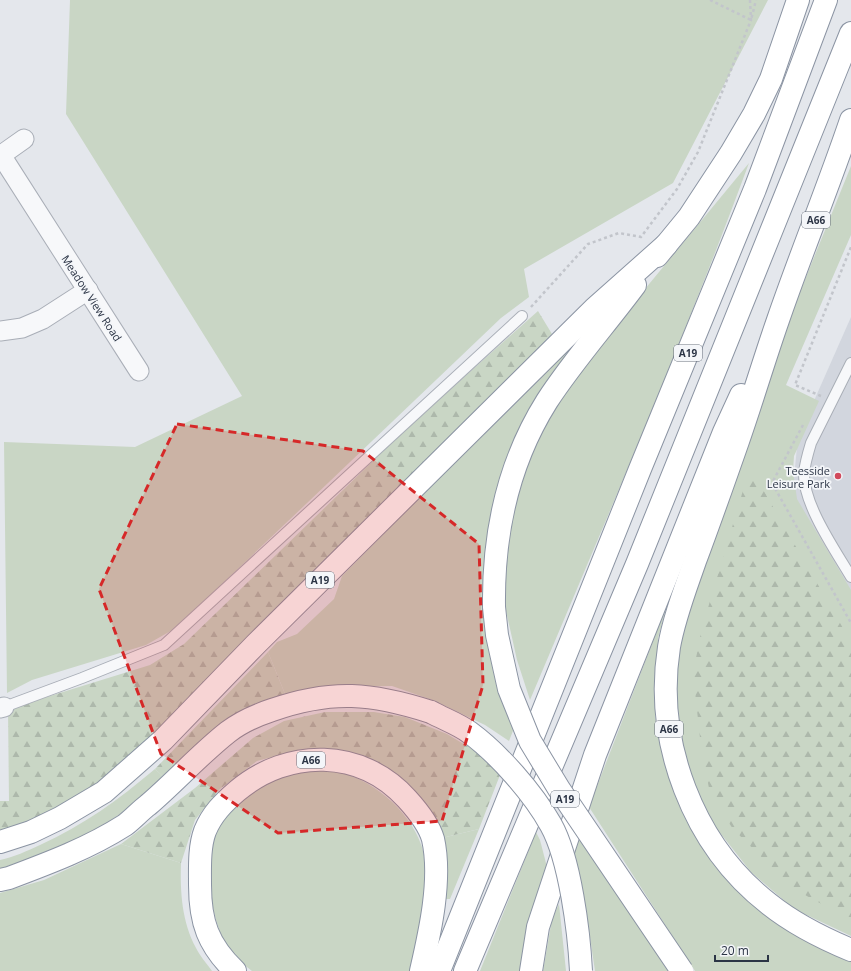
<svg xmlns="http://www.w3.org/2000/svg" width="851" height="971" font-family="'Open Sans',sans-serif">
  <defs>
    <pattern id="forest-firs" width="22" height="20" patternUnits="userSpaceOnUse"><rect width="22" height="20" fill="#c9d6c5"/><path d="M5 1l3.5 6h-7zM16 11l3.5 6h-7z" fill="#adb8ab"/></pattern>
  </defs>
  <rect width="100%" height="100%" fill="#e4e7ec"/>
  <!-- built -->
  <path fill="#d2d6de" d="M851,317v285l-59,-104 6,-61z"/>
  <!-- grass -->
  <g fill="#c9d6c5">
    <path d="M70,0h698l-95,183 -149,86 5,28 -28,21 -325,310 -30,17 -114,35 -25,13 -3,-251 131,5 107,-51 -176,-282z"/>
    <path d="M749,163c-67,182 -144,359 -219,537l-13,-40 -13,-58 7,-98 32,-81 45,-65z"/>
    <path d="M851,166v69l-65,150 33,16 -25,55 -1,15 4,28 54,91v346l-57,-27 -43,-37 -38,-48 -14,-25 -18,-50 -5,-67 4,-41 26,-98 68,-187z"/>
    <path d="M588,328l-82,135 -16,57 -6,49v39l32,115 -7,18 -24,-16 -50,-24 -43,-15 -77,1 -30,7 -17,-42 9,-10 20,-8 37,-35 8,-23z"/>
    <path d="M667,605l-9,33 -3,78 14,61 12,33 31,49 32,37 23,20 84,41v14h-156l-106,-164z"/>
    <path d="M155,769l12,11c-38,30 -76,55 -120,74 -15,7 -32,10 -47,15v-9c14,-3 27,-9 40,-15 44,-20 78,-45 115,-76z"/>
    <path d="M303,769c17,1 36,1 51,8 36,15 70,51 72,91 1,35 -7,69 -13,103h-161l-19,-15 -11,-18 -6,-18 -5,-20 -1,-55 12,-29 40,-33z"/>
    <path d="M479,829l-29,70h-4l1,-39 -5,-22z"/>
    <path d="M578,831l92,140h-75l-10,-68 -13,-62z"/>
    <path d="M536,832l4,8 7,27 -27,104h-40z"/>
    <path d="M121,844l60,19c-1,29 1,59 15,85 4,8 11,16 16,23h-212v-78l44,-13z"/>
    <path d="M559,904l7,67h-23l9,-52z"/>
  </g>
  <!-- forest -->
  <g fill="url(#forest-firs)">
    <path d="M538,311l14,23 -33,36 -314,322 -108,96 -97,48v-35h9l-1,-92 142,-44 34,-21 223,-216z"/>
    <path d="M750,467l101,175v278l-57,-31 -61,-60 -23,-35 -10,-56 -7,-65 9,-45z"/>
    <path d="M268,652l17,42 -43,21 -75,65 -12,-11z"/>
    <path d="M325,712h49l31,5 42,17 30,18 23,23 -21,54 -37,9 -63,-73 -38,-15 -38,-1 -46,12 -37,28 -25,31 -14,43 -60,-19 74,-56 58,-50 31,-17z"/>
  </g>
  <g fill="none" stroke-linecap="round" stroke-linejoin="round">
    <defs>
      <g id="lane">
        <path d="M851,363l-40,80c-3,10 -6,20 -7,30 -1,31 31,77 47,104"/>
        <path d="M4,707l78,-29 82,-33 358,-329"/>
      </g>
      <g id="street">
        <path d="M1,155l138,216"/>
        <path d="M0,156l24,-17"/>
        <path d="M0,331l22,-3 21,-9 45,-29"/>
        <path d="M0,708l4,-1"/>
      </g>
      <g id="highway">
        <path d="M851,120c-23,68 -50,133 -73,200 -14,40 -26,81 -40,121 -14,40 -28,80 -43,120 -10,29 -21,57 -26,86 -15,95 24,198 100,257 25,20 53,34 82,46"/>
        <path d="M657,256l32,-39 42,-64 23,-39 17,-35 27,-79"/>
        <path d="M494,607c-1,-72 14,-144 53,-206 26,-40 59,-77 88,-116"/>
        <path d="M0,842l31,-10 29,-14 44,-26 59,-52 93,-96 338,-335 72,-64"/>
        <path d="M0,880l9,-2c40,-15 80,-30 116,-53 8,-6 15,-14 23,-20 27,-23 52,-51 80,-73 13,-10 29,-17 44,-22 60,-21 100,-17 159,2"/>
        <path d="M235,971c-27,-26 -35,-49 -35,-86 0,-17 -1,-38 5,-54 7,-17 18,-28 32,-40 51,-43 124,-43 170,8 10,11 22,26 26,40 9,40 -3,93 -12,132"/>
        <path d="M439,971l201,-502 115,-280 71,-189"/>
        <path d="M465,971l172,-407 214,-531"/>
        <path d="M531,971l7,-44 57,-172 129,-323 17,-37"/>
      </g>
    </defs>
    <!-- lane casing -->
    <use href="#lane" stroke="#a9aeb7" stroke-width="12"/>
    <!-- street casing -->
    <use href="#street" stroke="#a9aeb7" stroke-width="21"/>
    <!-- highway casing -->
    <use href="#highway" stroke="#8b94a3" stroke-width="24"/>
    <!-- path -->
    <g stroke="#c2c5cb" stroke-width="2.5" stroke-dasharray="3 3" stroke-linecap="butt">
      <path d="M710,0l41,20 5,-20"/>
      <path d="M531,307l57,-63 31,-11 22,4 36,-48 21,-37 53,-132 -1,-20"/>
      <path d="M821,396l-26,-11 56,-138"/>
      <path d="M803,425l-31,58 79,140"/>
    </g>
    <!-- lane -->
    <use href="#lane" stroke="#f7f8fa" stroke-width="10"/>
    <!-- street -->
    <use href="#street" stroke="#f7f8fa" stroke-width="19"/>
    <!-- highway -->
    <use href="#highway" stroke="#fff" stroke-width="22"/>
    <defs>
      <g id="highway-bridge">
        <path d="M494,607l3,28 12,54 21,52 29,48 123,182"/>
        <path d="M431,712c13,7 27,12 38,20 30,22 64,61 82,93 19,34 28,107 30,146"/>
      </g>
    </defs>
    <!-- highway-bridge casing -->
    <use href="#highway-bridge" stroke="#8b94a3" stroke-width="24" stroke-linecap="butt"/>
    <!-- highway-bridge -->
    <use href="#highway-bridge" stroke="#fff" stroke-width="22"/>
  </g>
  <!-- marked area -->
  <path fill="#d62828" fill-opacity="0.2" stroke="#d62828" stroke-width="3" stroke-dasharray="8 5" stroke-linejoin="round" d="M177,424l186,27 116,93 4,141 -41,136 -164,12 -117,-79 -62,-165z"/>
  <!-- markers -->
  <circle fill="#d1495b" stroke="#f4f6f9" stroke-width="1.5" cx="838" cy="476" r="4"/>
  <g text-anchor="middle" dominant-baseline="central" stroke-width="3.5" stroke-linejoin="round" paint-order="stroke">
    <!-- shield labels -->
    <g fill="#f4f6f9" stroke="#676e7b" stroke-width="1">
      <rect x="802" y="212" width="28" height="16" rx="3"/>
      <rect x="674" y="345" width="28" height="16" rx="3"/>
      <rect x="306" y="572" width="28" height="16" rx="3"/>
      <rect x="655" y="721" width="28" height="16" rx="3"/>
      <rect x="297" y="752" width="28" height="16" rx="3"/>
      <rect x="551" y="791" width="28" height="16" rx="3"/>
    </g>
    <g font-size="10" font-weight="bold" fill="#2b3445">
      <text x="816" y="220">A66</text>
      <text x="688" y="353">A19</text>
      <text x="320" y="580">A19</text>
      <text x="669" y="729">A66</text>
      <text x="311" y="760">A66</text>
      <text x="565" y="799">A19</text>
    </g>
    <!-- street labels -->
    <g font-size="11" fill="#2b3445" stroke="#f4f6f9">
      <text transform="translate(92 298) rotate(57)">Meadow View Road</text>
    </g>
    <!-- poi labels -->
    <g font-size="11" fill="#2b3445" stroke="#f4f6f9" text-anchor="end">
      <text x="830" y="470">Teesside<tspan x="830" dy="13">Leisure Park</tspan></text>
    </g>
  </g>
  <!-- scale -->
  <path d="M715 955v6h53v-6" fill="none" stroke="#2b3445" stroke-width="2"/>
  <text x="721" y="955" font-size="12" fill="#2b3445" stroke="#f4f6f9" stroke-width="3" paint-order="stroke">20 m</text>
</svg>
